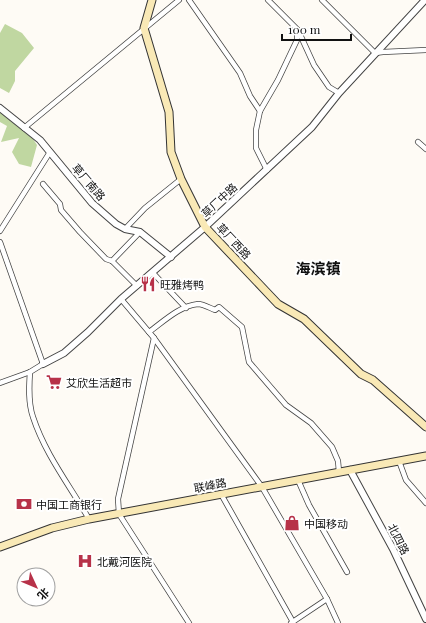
<svg xmlns="http://www.w3.org/2000/svg" width="426" height="623" font-family="'Playfair Display','Noto Sans SC',serif">
  <rect width="100%" height="100%" fill="#fefbf5"/>
  <!-- forest -->
  <g fill="#c0d7a1">
    <path d="M5,24l17,9 12,15 -19,23v10l-6,12 -9,-5v-55z"/>
    <path d="M0,112l33,27 4,6 -6,22 -12,-3 -7,-12 7,-14 -18,4 6,-16 -7,-4z"/>
  </g>
  <g fill="none" stroke-linecap="round" stroke-linejoin="round">
    <defs>
      <g id="minor">
        <path d="M189,0l51,73 10,23 10,15"/>
        <path d="M322,0l53,53 8,-1 43,-2"/>
        <path d="M298,30l16,35 15,22 10,6"/>
        <path d="M24,128l155,-128"/>
        <path d="M418,142l8,7"/>
        <path d="M267,170l-11,-22v-18l4,-19 18,-31 19,-40v-11l-29,-29"/>
        <path d="M43,184l17,20 1,6 19,22 26,27 6,2 25,25"/>
        <path d="M125,229l20,-21 36,-29"/>
        <path d="M0,231l50,-79"/>
        <path d="M0,242l43,122 -13,8 -30,11"/>
        <path d="M112,261l28,-29"/>
        <path d="M153,273l33,35"/>
        <path d="M121,299l33,39 108,149 65,112 11,24"/>
        <path d="M149,332c14,-10 30,-26 49,-28 5,0 12,4 17,6l4,-3 23,20 7,35 37,43 25,18 21,24 6,14 1,11"/>
        <path d="M154,338l-36,161 1,15 70,109"/>
        <path d="M30,372c-1,14 -2,31 3,45 12,37 37,69 56,102"/>
        <path d="M399,461l7,19 20,23"/>
        <path d="M298,480l11,25 38,67"/>
        <path d="M221,494l72,128"/>
        <path d="M291,623l36,-24"/>
      </g>
      <g id="tertiary">
        <path d="M0,108l40,32 52,63 24,21 9,5 15,3 31,25"/>
        <path d="M43,364l21,-11 24,-21 33,-33 84,-72 107,-100 27,-34 86,-93"/>
        <path d="M350,470l43,79 33,70"/>
      </g>
      <g id="secondary">
        <path d="M152,0l-8,28 25,84 2,40 10,27 24,48 73,77 26,15 57,55 12,6 53,47"/>
        <path d="M0,547l52,-19 37,-9 337,-63"/>
      </g>
    </defs>
    <!-- minor casing -->
    <use href="#minor" stroke="#444" stroke-width="6"/>
    <!-- tertiary casing -->
    <use href="#tertiary" stroke="#444" stroke-width="8"/>
    <!-- secondary casing -->
    <use href="#secondary" stroke="#333" stroke-width="9"/>
    <!-- minor -->
    <use href="#minor" stroke="#fff" stroke-width="4.5"/>
    <!-- tertiary -->
    <use href="#tertiary" stroke="#fff" stroke-width="6"/>
    <!-- secondary -->
    <use href="#secondary" stroke="#f9e9b6" stroke-width="7"/>
  </g>
  <!-- icons -->
  <defs>
    <symbol id="restaurant-bare" viewBox="-9 -9 18 18"><path d="M-5-6h1v4h1v-4h1v4h1v-4h1v5L-1.5 .5V6h-2V.5L-5-1ZM5-6V6H3V1.5H1.5Q1.5-4 5-6Z" fill="#b73249" stroke="#fff" stroke-width="2.5" paint-order="stroke"/></symbol>
    <symbol id="supermarket-bare" viewBox="-9 -9 18 18"><path d="M-6-5.5h2.5l.6 2H6L4.5 2H-2.5L-4.4-4H-6ZM-1.5 3.2a1.3 1.3 0 1 0 .1 0ZM3 3.2a1.3 1.3 0 1 0 .1 0Z" fill="#b73249" stroke="#fff" stroke-width="2.5" paint-order="stroke"/></symbol>
    <symbol id="bank-bare" viewBox="-9 -9 18 18"><path d="M-6-4H6V4H-6ZM0-2.3a2.3 2.3 0 1 0 0 4.6a2.3 2.3 0 1 0 0-4.6Z" fill="#b73249" stroke="#fff" stroke-width="2.5" paint-order="stroke"/></symbol>
    <symbol id="shop-bare" viewBox="-9 -9 18 18"><path d="M-5-2.5h2.3a2.7 3.5 0 0 1 5.4 0H5L5.5 6h-11ZM-1.5-2.5h3a1.5 2.3 0 0 0-3 0Z" fill="#b73249" stroke="#fff" stroke-width="2.5" paint-order="stroke"/></symbol>
    <symbol id="hospital-bare" viewBox="-9 -9 18 18"><path d="M-5-5h3v3.5h4V-5h3V5h-3V1.5h-4V5h-3Z" fill="#b73249" stroke="#fff" stroke-width="2.5" paint-order="stroke"/></symbol>
  </defs>
  <g fill-rule="evenodd">
    <use href="#restaurant-bare" x="137" y="273" width="22" height="22"/>
    <use href="#supermarket-bare" x="43" y="371" width="22" height="22"/>
    <use href="#bank-bare" x="13" y="493" width="22" height="22"/>
    <use href="#shop-bare" x="281" y="512" width="22" height="22"/>
    <use href="#hospital-bare" x="74" y="550" width="22" height="22"/>
  </g>
  <g text-anchor="middle" dominant-baseline="central" stroke-width="4" stroke-linejoin="round" paint-order="stroke">
    <!-- street labels -->
    <g font-size="11" fill="#111" stroke="#fff">
      <text transform="translate(89 182) rotate(49)">草厂南路</text>
      <text transform="translate(219 200) rotate(-43)">草厂中路</text>
      <text transform="translate(234 241) rotate(47)">草厂西路</text>
      <text transform="translate(210 485) rotate(-11)">联峰路</text>
      <text transform="translate(399 539) rotate(63)">北四路</text>
    </g>
    <!-- poi labels -->
    <g font-size="11" fill="#111" stroke="#fff" text-anchor="start">
      <text x="160" y="284">旺雅烤鸭</text>
      <text x="66" y="382">艾欣生活超市</text>
      <text x="36" y="504">中国工商银行</text>
      <text x="304" y="523">中国移动</text>
      <text x="97" y="561">北戴河医院</text>
    </g>
    <!-- district labels -->
    <g font-size="15" font-weight="bold" fill="#111" stroke="#fff">
      <text x="318" y="268">海滨镇</text>
    </g>
  </g>
  <!-- north arrow -->
  <g transform="translate(36 587) rotate(134)"><circle r="19" fill="#ffffff" stroke="#a0a0a0"/>
  <path d="M0-3L7 15L0 10L-7 15Z" fill="#b73249"/>
  <text y="-6" font-size="11" font-weight="bold" text-anchor="middle" fill="#111111">北</text>
  </g>
  <!-- scale -->
  <path d="M282 34v6h69v-6" fill="none" stroke="#111111" stroke-width="2"/>
  <text x="288" y="34" font-size="12" fill="#111111" stroke="#ffffff" stroke-width="3" paint-order="stroke">100 m</text>
</svg>
